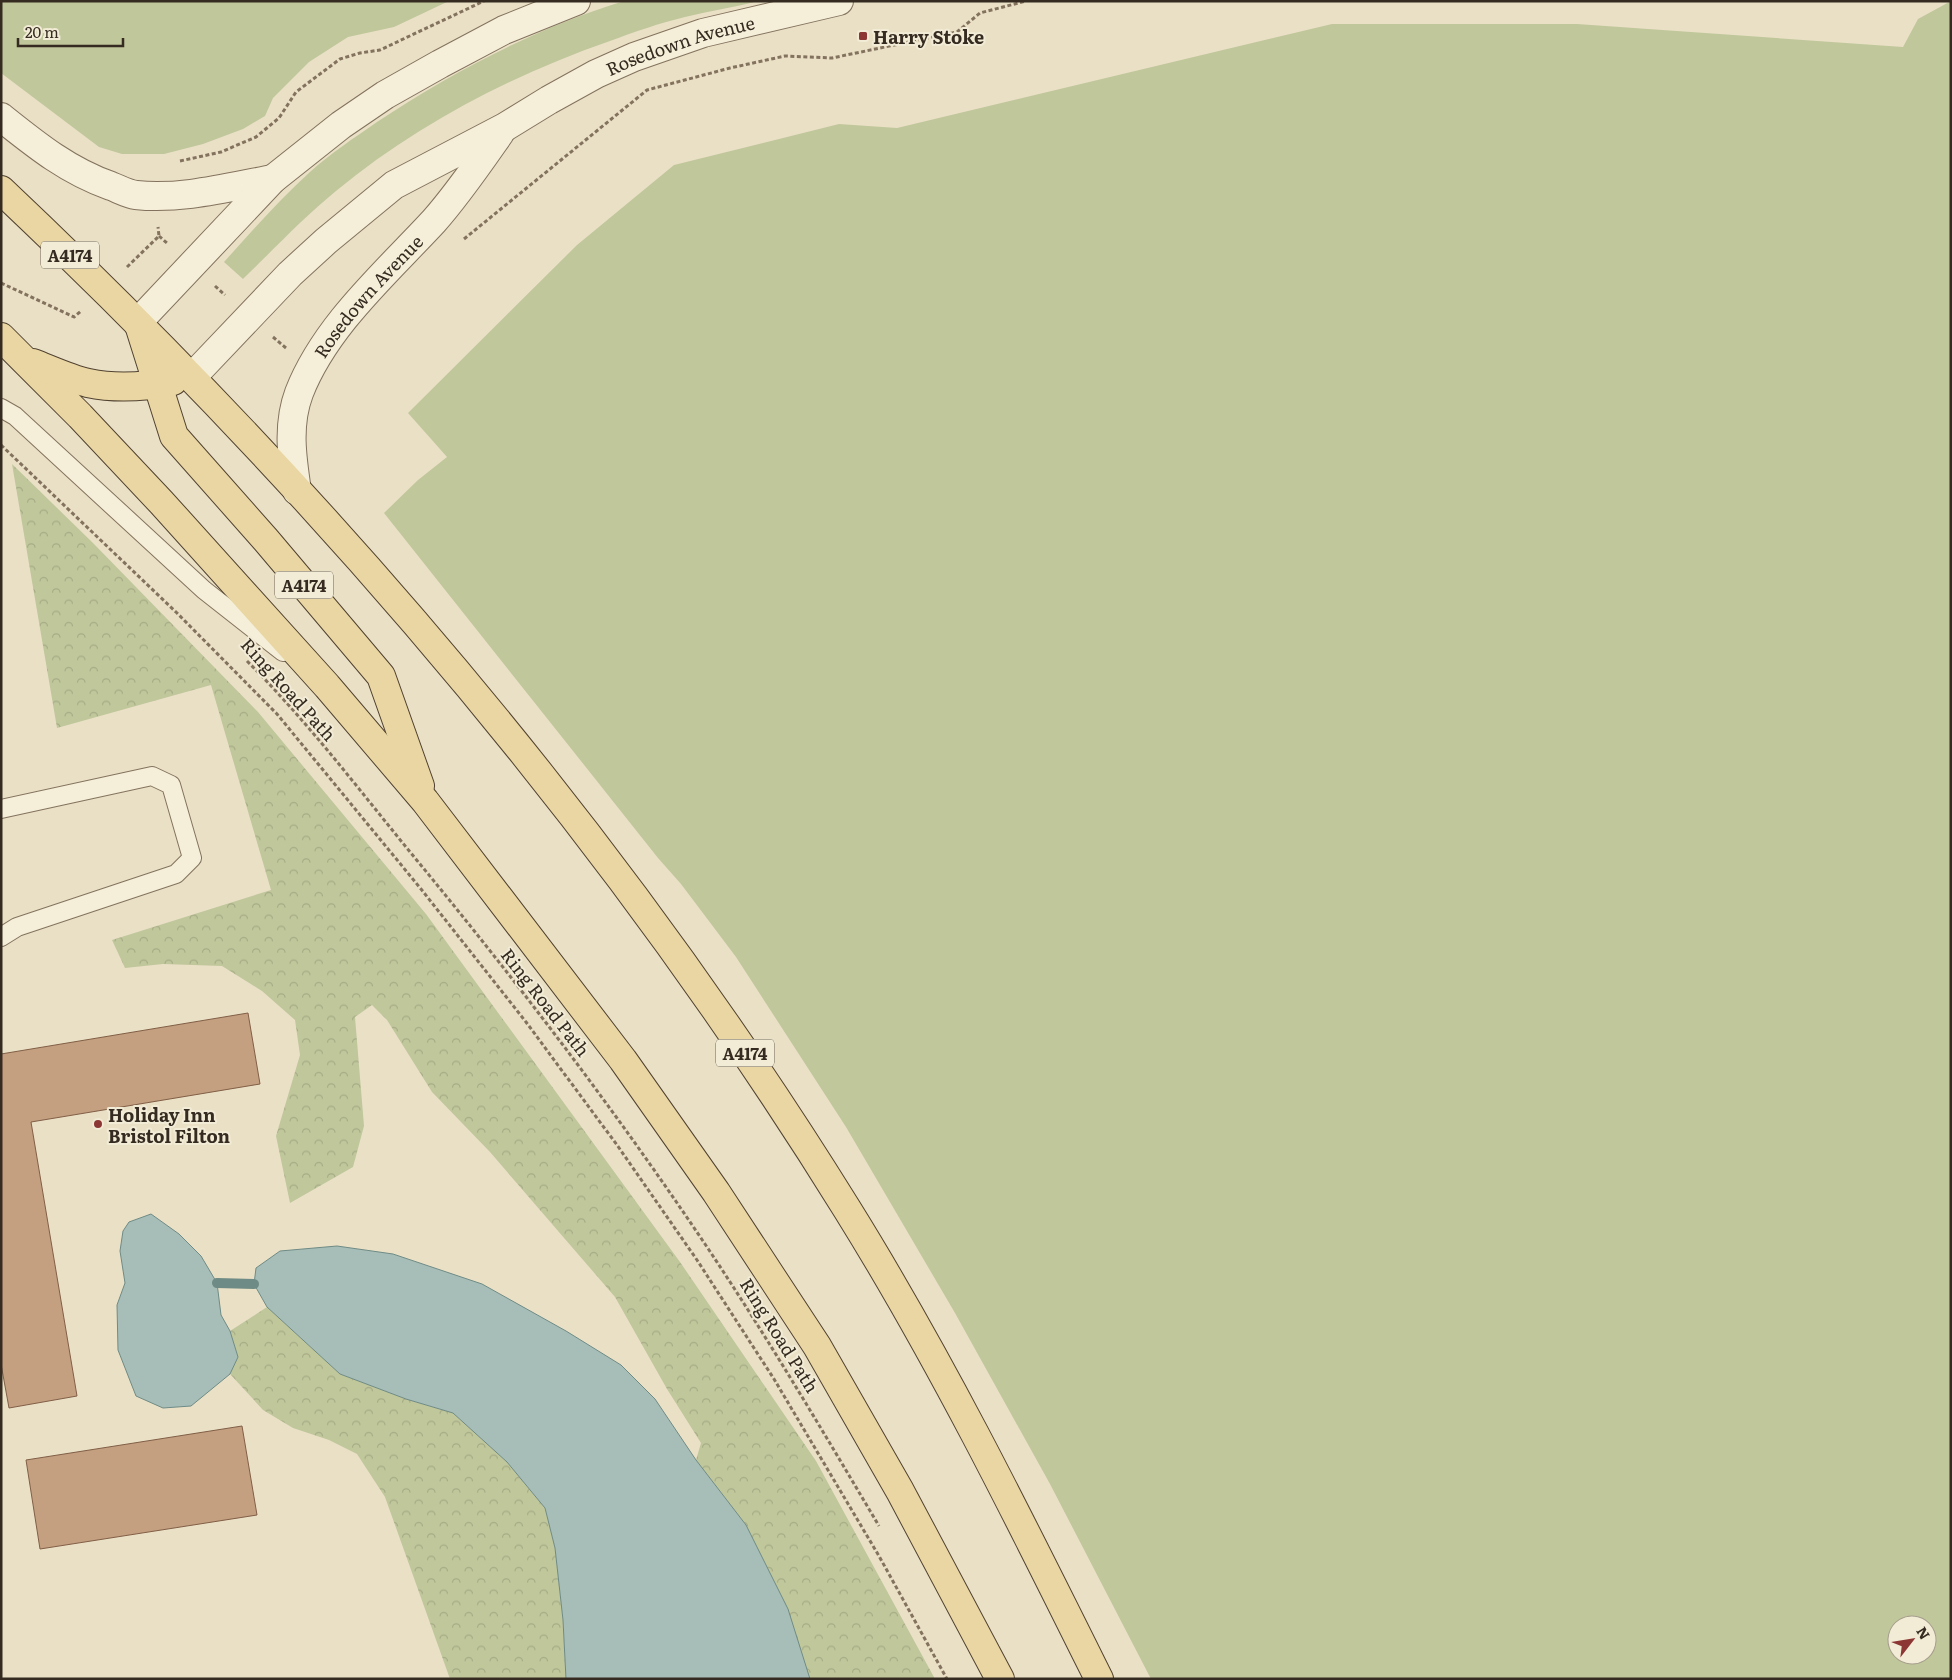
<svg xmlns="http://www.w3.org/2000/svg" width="1952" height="1680" font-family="Literata,serif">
  <defs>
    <pattern id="forest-crowns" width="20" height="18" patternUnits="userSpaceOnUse" patternTransform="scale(1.25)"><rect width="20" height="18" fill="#c0c79b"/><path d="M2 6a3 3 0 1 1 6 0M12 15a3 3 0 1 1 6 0" fill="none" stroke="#a6ab85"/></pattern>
  </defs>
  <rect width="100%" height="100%" fill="#eae0c6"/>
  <!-- green -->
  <g fill="#c0c79b" fill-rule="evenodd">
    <path d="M1,1h448l-55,26 -46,10 -39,25 -36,36 -8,18 -22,13 -40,15 -39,10h-42l-23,-7 -98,-74z"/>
    <path d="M624,1h135c-24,6 -49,10 -74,16 -25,6 -51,15 -75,24 -98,34 -193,83 -274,150 -33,27 -62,58 -93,88l-19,-17c28,-31 55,-62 86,-90 21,-19 44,-34 67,-50 76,-51 160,-94 247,-121z"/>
    <path d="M1951,1v1678h-800l-101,-195 -95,-171 -109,-186 -110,-170 -55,-73 -23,-26 -274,-345 34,-33 29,-23 -39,-44 169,-168 97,-80 165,-41 58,4 435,-104h245l326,23 15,-28zM1897,1625h30v30h-30z"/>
  </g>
  <!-- forest -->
  <g fill="url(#forest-crowns)">
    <path d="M12,464l81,79 165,169 168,202 254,348 136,199 119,218h-125l-64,-154 -50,-65 5,-17 -34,-54 -52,-92 -125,-145 -58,-60 -45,-72 -15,-15 -17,12 9,109 -11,41 -63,36 -14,-67 24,-81 -5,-35 -33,-29 -40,-25 -59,-2 -38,4 -13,-28 159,-50 -60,-205 -154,43z"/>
    <path d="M267,1307l73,67 66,25 47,14 54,49 38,46 10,40 8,72 3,59h-116l-65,-182 -28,-43 -28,-14 -36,-12 -30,-18 -33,-36 8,-17 -8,-26z"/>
  </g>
  <!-- water -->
  <g fill="#a7beb8" stroke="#6f8b85">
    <path d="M151,1214l28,20 22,22 16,27 4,32 9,16 8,26 -8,17 -39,32 -28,2 -27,-12 -18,-46 -1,-45 8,-22 -5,-32 3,-20 6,-9z"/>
    <path d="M337,1246l56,8 89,30 84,47 55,34 34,34 41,61 50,65 42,84 22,70h-244l-3,-59 -8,-72 -10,-40 -38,-46 -54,-49 -47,-14 -66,-25 -73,-67 -13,-23 2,-16 24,-17z"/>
  </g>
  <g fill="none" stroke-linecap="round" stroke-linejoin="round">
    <!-- stream -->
    <path stroke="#6f8b85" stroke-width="10" d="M217,1283l37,1"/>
  </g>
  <!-- building -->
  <g fill="#c49f80" stroke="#805f46">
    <path d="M248,1013l12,71 -229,38 46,274 -68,12 -8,-44v-310z"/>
    <path d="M242,1426l15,89 -217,34 -14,-89z"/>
  </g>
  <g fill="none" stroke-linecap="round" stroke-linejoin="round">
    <defs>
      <g id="service">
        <path d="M1,408l14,8 189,174 79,62"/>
        <path d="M1,809l151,-33 19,9 21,73 -16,16 -159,53 -16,10"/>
      </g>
      <g id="tertiary">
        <path d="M1,117c35,28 67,54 110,69 8,3 17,8 25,9 45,5 93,-8 137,-16"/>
        <path d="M138,322l135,-143 68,-54 44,-30 55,-31 64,-34 72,-29"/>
        <path id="s1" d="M192,377l98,-103 36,-33 68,-56 111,-58 44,-27 47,-26 38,-17 69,-24 136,-32"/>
        <path id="s2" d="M297,491c-5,-33 -10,-66 2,-98 26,-67 87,-120 135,-172 24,-27 45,-58 66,-88"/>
      </g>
      <g id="primary">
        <path d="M1,190c322,304 612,642 846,1019 94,151 173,311 252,470"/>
        <path d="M139,325l35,111 92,104 115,136 39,110"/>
        <path d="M1,337l79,79 81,86 166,184 98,115 198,259 93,132 101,154 83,145 100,188"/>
        <path d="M33,363c18,7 37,16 55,20 29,6 57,4 85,-2"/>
      </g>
    </defs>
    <!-- service casing -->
    <use href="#service" stroke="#83735e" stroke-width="20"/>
    <!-- tertiary casing -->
    <use href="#tertiary" stroke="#83735e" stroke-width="30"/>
    <!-- primary casing -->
    <use href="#primary" stroke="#514231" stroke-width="30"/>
    <!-- path -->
    <g stroke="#83735e" stroke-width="3" stroke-dasharray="4 2.5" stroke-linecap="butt">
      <path d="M180,161l41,-9 35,-15 23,-19 17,-26 44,-33 20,-6 20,-3 104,-49"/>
      <path d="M159,236l9,8"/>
      <path d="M464,239l183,-149 83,-22 55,-12 47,2 125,-26 23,-19 46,-12"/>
      <path d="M127,267l32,-31 -1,-9"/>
      <path d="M1,283l73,34 7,-6"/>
      <path d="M215,286l10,9"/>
      <path d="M273,337l13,11"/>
      <path d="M1,445l176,168 100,101 144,175 105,133 91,123 80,115 77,119 105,177 68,123"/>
      <path d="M247,661c61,61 113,130 168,197 104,126 203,256 294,392 60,90 115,183 170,276"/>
    </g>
    <!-- service -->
    <use href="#service" stroke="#f5eed8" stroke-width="18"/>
    <!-- tertiary -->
    <use href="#tertiary" stroke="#f5eed8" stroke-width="28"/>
    <!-- primary -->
    <use href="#primary" stroke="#e9d6a2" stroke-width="28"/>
  </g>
  <!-- markers -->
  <g fill="#8c3734" stroke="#f2ebd5" stroke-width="2">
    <rect x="858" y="31" width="10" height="10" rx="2.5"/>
    <circle cx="98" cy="1124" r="5"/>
  </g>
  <g text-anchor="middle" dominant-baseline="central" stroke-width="4" stroke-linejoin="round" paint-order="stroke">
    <!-- shield labels -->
    <g fill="#f2ebd5" stroke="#6e6556" stroke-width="1">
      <rect x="41" y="241.5" width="58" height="27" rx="4"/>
      <rect x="275" y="571.5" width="58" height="27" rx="4"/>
      <rect x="716" y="1039.5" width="58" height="27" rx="4"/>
    </g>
    <g font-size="16" font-weight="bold" fill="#352b20">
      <text x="70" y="255">A4174</text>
      <text x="304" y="585">A4174</text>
      <text x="745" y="1053">A4174</text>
    </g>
    <!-- poi labels -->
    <g font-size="18" font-weight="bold" fill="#352b20" stroke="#f2ebd5" text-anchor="start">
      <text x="873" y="36">Harry Stoke</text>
      <text x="108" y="1114">Holiday Inn<tspan x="108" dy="21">Bristol Filton</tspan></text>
    </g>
    <!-- street labels -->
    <g font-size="18" fill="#352b20" stroke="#f2ebd5">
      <text stroke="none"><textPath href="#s1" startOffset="599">Rosedown Avenue</textPath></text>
      <text stroke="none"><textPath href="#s2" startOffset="219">Rosedown Avenue</textPath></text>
      <text transform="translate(289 689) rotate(48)">Ring Road Path</text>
      <text transform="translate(546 1002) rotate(52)">Ring Road Path</text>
      <text transform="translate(780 1335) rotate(58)">Ring Road Path</text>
    </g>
  </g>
  <!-- border -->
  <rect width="1952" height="1680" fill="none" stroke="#352b20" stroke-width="5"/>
  <!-- north arrow -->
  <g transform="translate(1912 1640) rotate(59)"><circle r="24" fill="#f2ebd5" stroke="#a69e8d"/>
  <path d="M0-4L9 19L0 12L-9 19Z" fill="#8c3734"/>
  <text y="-8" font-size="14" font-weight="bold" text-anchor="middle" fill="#352b20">N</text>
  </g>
  <!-- scale -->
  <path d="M18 38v8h105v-8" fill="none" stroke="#352b20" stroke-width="2.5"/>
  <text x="25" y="38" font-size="15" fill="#352b20" stroke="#f2ebd5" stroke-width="4" paint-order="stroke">20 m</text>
</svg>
